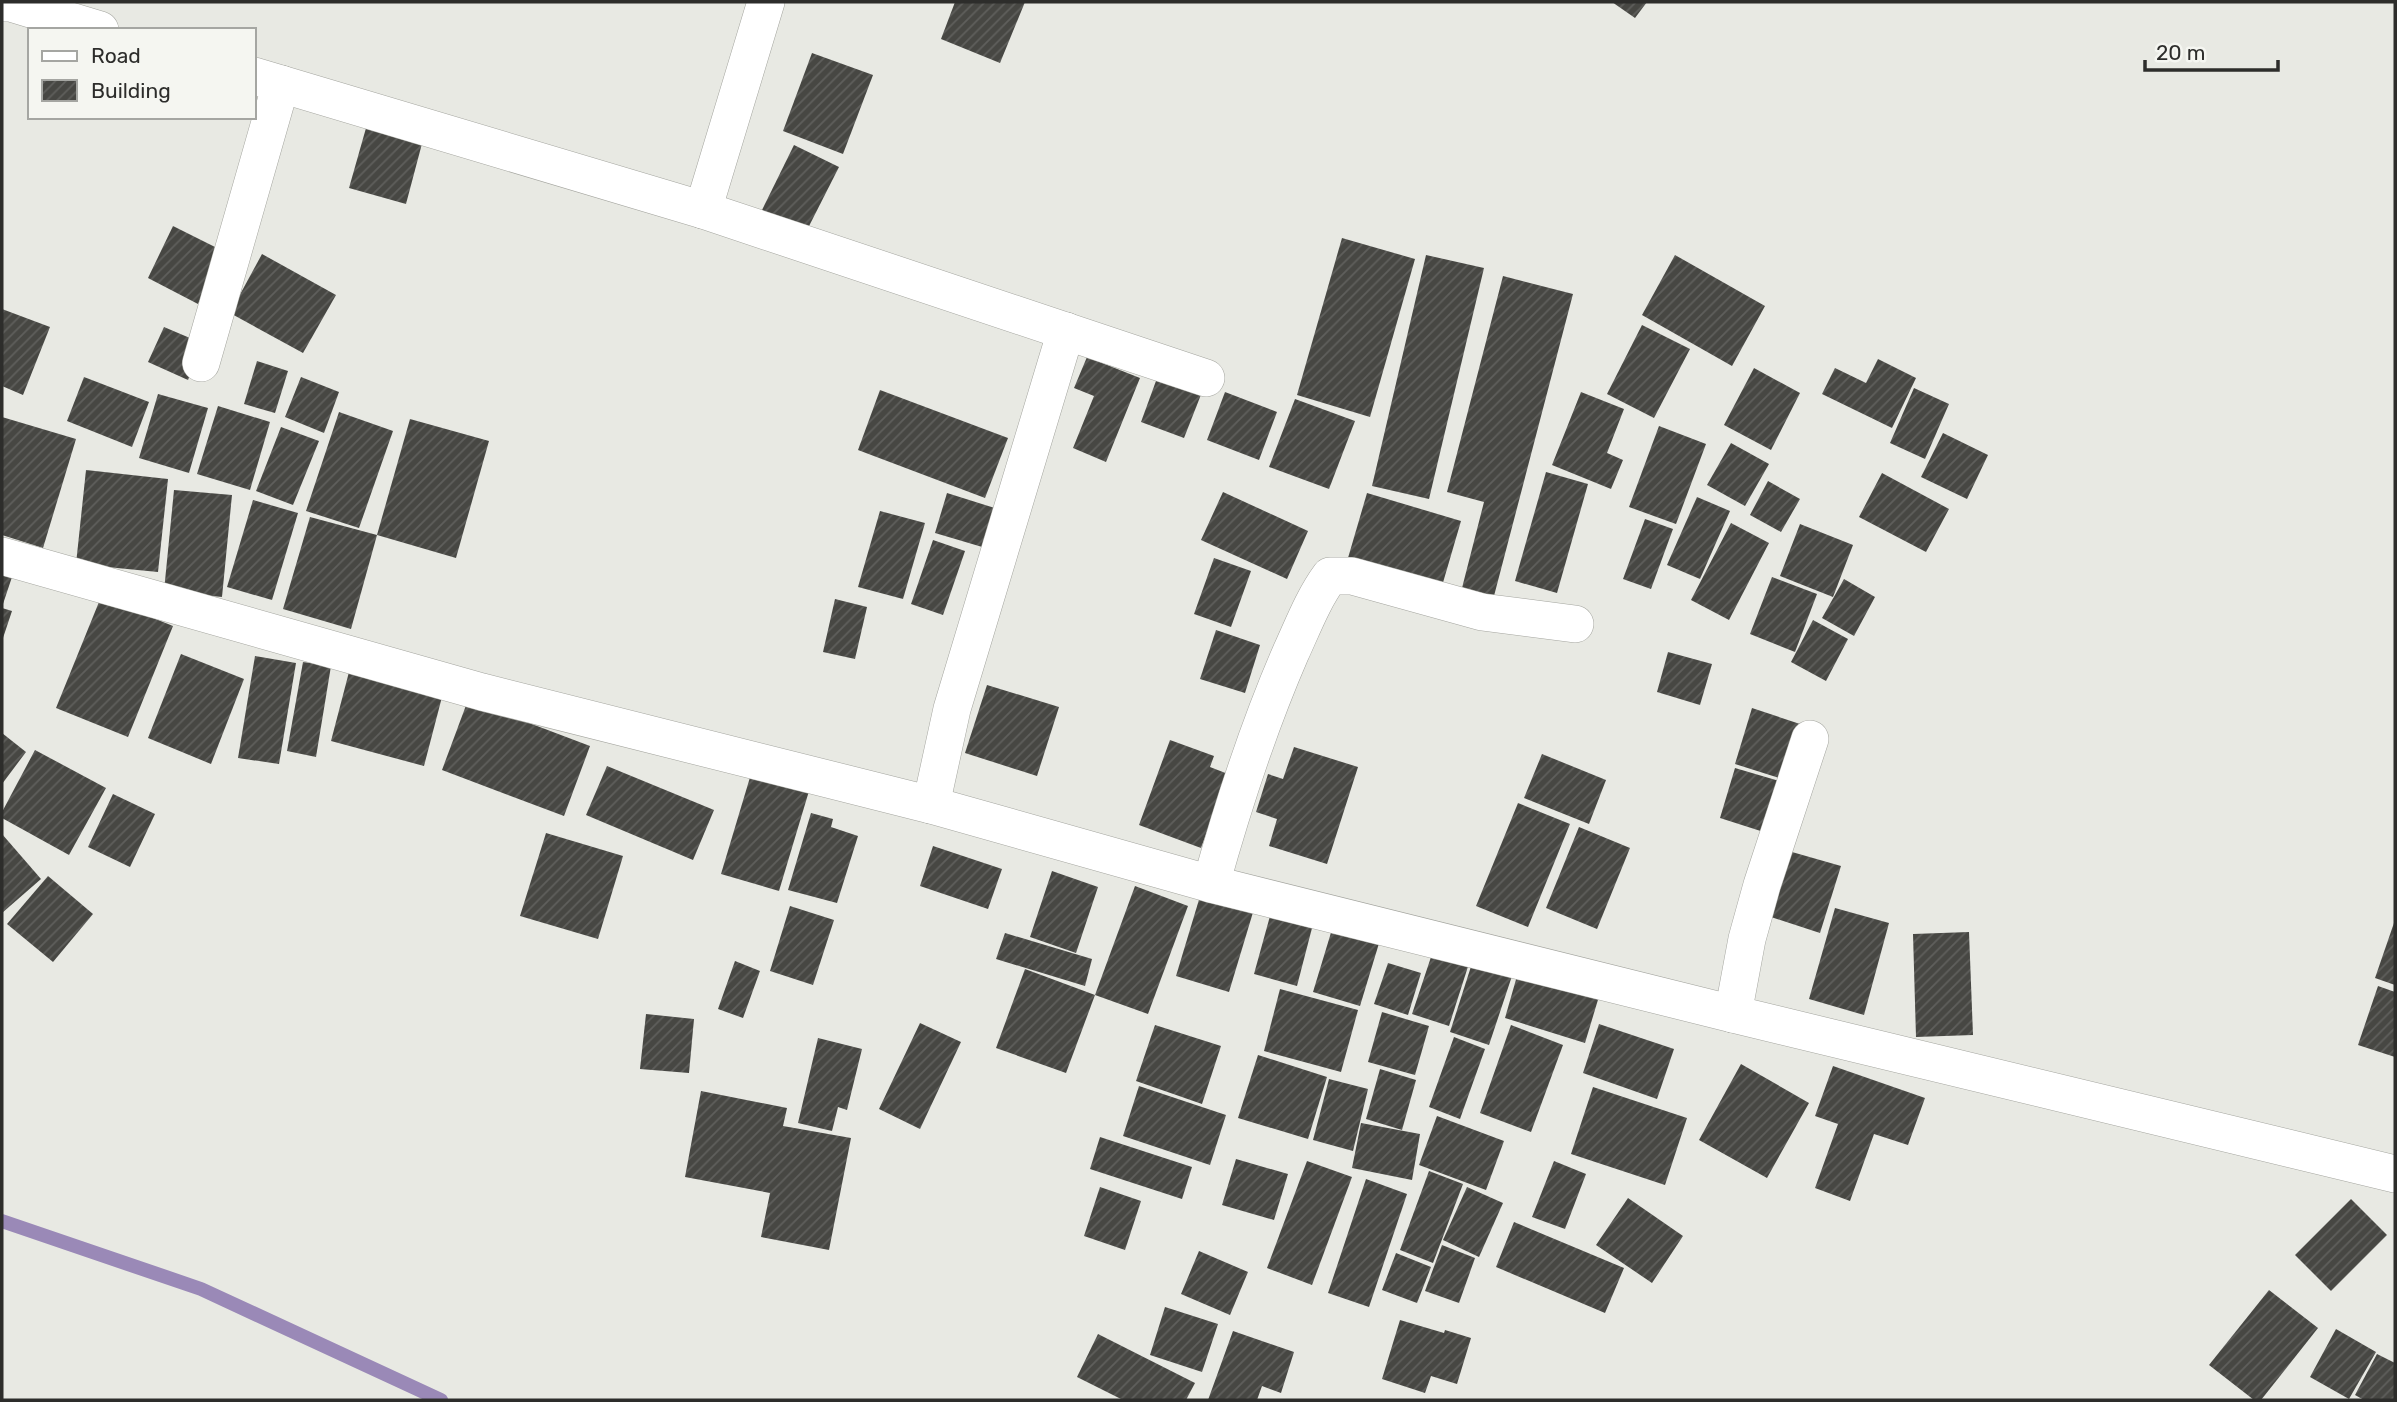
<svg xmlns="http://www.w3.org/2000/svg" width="2397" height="1402" font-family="Rubik,sans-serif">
  <defs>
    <pattern id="building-hatch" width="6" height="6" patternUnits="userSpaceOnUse" patternTransform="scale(1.75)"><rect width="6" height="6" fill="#474743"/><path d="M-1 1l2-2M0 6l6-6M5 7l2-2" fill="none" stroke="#5f5f5c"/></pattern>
  </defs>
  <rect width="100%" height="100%" fill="#e8e9e3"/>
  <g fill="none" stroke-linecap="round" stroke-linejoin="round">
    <!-- stream -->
    <path stroke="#9a89b7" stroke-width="14" d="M2,1221l199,68 240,111"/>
  </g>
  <!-- building -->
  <g fill="url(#building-hatch)">
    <path d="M955,2h70l-25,61 -59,-24z"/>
    <path d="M1612,2h35l-12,16z"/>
    <path d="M812,53l61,22 -30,79 -60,-23z"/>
    <path d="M368,121l56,15 -18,68 -57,-16z"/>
    <path d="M794,145l45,22 -34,67 -44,-22z"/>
    <path d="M173,226l52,26 -27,52 -50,-26z"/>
    <path d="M1342,238l73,21 -45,158 -73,-22z"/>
    <path d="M262,254l74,41 -33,58 -73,-40z"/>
    <path d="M1426,255l58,13 -55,231 -57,-13z"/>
    <path d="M1675,255l90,51 -33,60 -90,-51z"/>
    <path d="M1503,276l70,18 -79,302 -32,-8 22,-86 -37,-10z"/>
    <path d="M2,309l48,18 -27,68 -21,-9z"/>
    <path d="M1642,325l48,24 -36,69 -47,-24z"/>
    <path d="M164,327l40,17 -16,36 -40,-18z"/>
    <path d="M1087,357l53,21 -34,84 -33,-14 21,-52 -20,-8z"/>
    <path d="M1878,359l38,19 -24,50 -70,-34 13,-26 31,15z"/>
    <path d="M257,361l31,10 -13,42 -31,-9z"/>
    <path d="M1754,368l46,25 -29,57 -47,-25z"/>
    <path d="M1160,370l44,17 -20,51 -43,-16z"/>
    <path d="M84,377l65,25 -17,45 -65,-26z"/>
    <path d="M301,377l38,15 -15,41 -39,-16z"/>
    <path d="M1914,388l35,16 -24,55 -35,-16z"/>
    <path d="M880,390l128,48 -23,60 -127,-48z"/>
    <path d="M1225,392l52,20 -18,48 -52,-20z"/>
    <path d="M1581,392l43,17 -17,44 16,7 -12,29 -59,-24z"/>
    <path d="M158,394l50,14 -19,65 -50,-15z"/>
    <path d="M1295,399l60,22 -26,68 -60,-22z"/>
    <path d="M218,406l52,16 -20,68 -53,-16z"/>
    <path d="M339,412l54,19 -34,97 -53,-17z"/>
    <path d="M2,417l74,22 -33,109 -41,-13z"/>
    <path d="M410,419l79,22 -33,117 -79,-23z"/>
    <path d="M1659,426l47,18 -30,80 -47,-17z"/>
    <path d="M281,427l38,14 -26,64 -37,-14z"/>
    <path d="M1943,433l45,22 -21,44 -46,-22z"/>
    <path d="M1731,443l38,21 -24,42 -38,-21z"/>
    <path d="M86,470l82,9 -10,93 -82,-8z"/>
    <path d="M1546,472l42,12 -31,109 -42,-12z"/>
    <path d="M1882,473l67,36 -23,43 -67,-35z"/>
    <path d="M1768,481l32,18 -19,33 -31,-17z"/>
    <path d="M174,490l58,5 -10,102 -58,-6z"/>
    <path d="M1223,492l85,39 -21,48 -86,-39z"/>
    <path d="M947,493l54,17 -12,39 -54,-16z"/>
    <path d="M1367,493l94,28 -19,65 -94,-28z"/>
    <path d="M1697,497l33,14 -30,68 -33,-14z"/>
    <path d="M253,500l45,13 -26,87 -45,-13z"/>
    <path d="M880,511l45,12 -22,76 -45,-12z"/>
    <path d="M310,517l67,18 -26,94 -68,-20z"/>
    <path d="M1645,519l28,10 -22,60 -28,-10z"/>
    <path d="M1731,523l38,20 -40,77 -38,-20z"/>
    <path d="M1800,524l53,21 -20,52 -53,-21z"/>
    <path d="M933,540l32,11 -22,64 -32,-11z"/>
    <path d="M1214,558l37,13 -20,56 -37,-13z"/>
    <path d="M2,570l11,4 -11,33z"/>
    <path d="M1772,577l45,17 -22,58 -45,-18z"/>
    <path d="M1844,579l31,18 -21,39 -32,-18z"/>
    <path d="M101,597l72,29 -45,111 -72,-29z"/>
    <path d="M835,599l32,8 -12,52 -32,-7z"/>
    <path d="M2,608l10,3 -10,30z"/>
    <path d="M1813,620l35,19 -22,42 -35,-19z"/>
    <path d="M1216,630l44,15 -15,48 -45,-14z"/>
    <path d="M1668,652l44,12 -12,41 -43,-13z"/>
    <path d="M181,654l63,25 -33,85 -63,-26z"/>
    <path d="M255,656l41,7 -17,101 -41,-6z"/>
    <path d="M303,662l28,4 -15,91 -29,-6z"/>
    <path d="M349,672l93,25 -18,69 -93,-25z"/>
    <path d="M987,685l72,22 -22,69 -72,-23z"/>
    <path d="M468,700l122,46 -26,70 -122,-46z"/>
    <path d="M1752,708l48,16 -18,55 -47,-15z"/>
    <path d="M2,733l24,19 -24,32z"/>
    <path d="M1170,740l44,16 -4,11 18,7 -27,74 -62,-23z"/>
    <path d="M1294,747l64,20 -31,97 -58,-18 8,-27 -21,-7 12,-38 15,5z"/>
    <path d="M35,750l71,38 -37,67 -67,-37v-6z"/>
    <path d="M1542,754l64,26 -17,44 -65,-26z"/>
    <path d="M607,766l107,44 -21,50 -107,-45z"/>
    <path d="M1735,768l51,15 -16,51 -50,-16z"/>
    <path d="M751,774l58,17 -30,100 -58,-17z"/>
    <path d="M113,794l42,20 -25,53 -42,-20z"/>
    <path d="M1518,803l52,21 -42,103 -52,-21z"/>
    <path d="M811,813l22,6 -2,8 27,9 -21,67 -49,-13z"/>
    <path d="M1579,827l51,21 -33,81 -51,-21z"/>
    <path d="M546,833l77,23 -25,83 -78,-23z"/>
    <path d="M2,834l39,45 -39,34z"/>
    <path d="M933,846l69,23 -14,40 -68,-23z"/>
    <path d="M1785,850l56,16 -21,67 -55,-18z"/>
    <path d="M1052,871l46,16 -22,66 -46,-16z"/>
    <path d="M48,876l45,38 -40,48 -46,-38z"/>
    <path d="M1135,886l53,20 -40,108 -53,-19z"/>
    <path d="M1201,893l53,16 -25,83 -53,-16z"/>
    <path d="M790,906l44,14 -21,65 -43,-14z"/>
    <path d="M1835,908l54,15 -25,92 -55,-16z"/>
    <path d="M1270,916l42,12 -15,58 -43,-12z"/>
    <path d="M2395,920v65l-20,-7z"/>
    <path d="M1333,926l47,14 -20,66 -47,-14z"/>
    <path d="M1969,932l4,103 -57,2 -3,-103z"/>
    <path d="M1005,933l87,26 -7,27 -89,-27z"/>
    <path d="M1436,942l36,12 -23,72 -37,-12z"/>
    <path d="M1475,954l40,13 -26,78 -39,-13z"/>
    <path d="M735,961l25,10 -17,47 -25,-9z"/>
    <path d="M1388,963l33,10 -13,42 -34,-11z"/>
    <path d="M1025,969l70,26 -29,78 -70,-25z"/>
    <path d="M1519,969l81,24 -15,50 -80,-25z"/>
    <path d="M2378,986l17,6v65l-37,-12z"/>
    <path d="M1280,989l78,21 -17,62 -77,-21z"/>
    <path d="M1382,1012l47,14 -14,49 -47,-13z"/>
    <path d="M646,1014l48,5 -5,54 -49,-4z"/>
    <path d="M920,1023l41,19 -41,87 -41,-20z"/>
    <path d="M1599,1024l75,25 -17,50 -74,-26z"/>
    <path d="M1155,1025l66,21 -19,58 -66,-23z"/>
    <path d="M1511,1025l52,20 -32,87 -51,-19z"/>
    <path d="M1454,1037l31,12 -25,70 -31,-12z"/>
    <path d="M818,1038l44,11 -15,61 -9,-3 -6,24 -34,-8z"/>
    <path d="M1258,1055l69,22 -19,62 -70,-21z"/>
    <path d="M1741,1064l68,39 -42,75 -68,-38z"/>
    <path d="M1833,1066l92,32 -17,47 -34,-11 -24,67 -35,-13 23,-64 -23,-8z"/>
    <path d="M1380,1069l36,11 -14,50 -36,-11z"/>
    <path d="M1329,1079l39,10 -15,62 -40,-11z"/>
    <path d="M1139,1086l87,29 -16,50 -87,-29z"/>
    <path d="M1593,1087l94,31 -22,67 -94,-31z"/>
    <path d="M701,1091l86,17 -4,18 68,12 -22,112 -68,-13 9,-44 -85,-16z"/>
    <path d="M1437,1116l67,25 -18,49 -67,-25z"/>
    <path d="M1361,1123l59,11 -8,46 -60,-12z"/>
    <path d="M1100,1137l92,30 -10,32 -92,-30z"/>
    <path d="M1236,1159l52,15 -14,46 -52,-15z"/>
    <path d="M1307,1161l45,16 -40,108 -45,-17z"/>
    <path d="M1554,1161l32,13 -21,55 -33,-12z"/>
    <path d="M1429,1171l34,13 -30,79 -33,-13z"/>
    <path d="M1366,1179l41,15 -38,113 -41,-14z"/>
    <path d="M1100,1187l41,14 -16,49 -41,-14z"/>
    <path d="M1467,1187l36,16 -24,54 -36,-17z"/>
    <path d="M1628,1198l55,38 -31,47 -56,-38z"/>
    <path d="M2351,1199l36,36 -56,56 -36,-36z"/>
    <path d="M1514,1222l110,46 -19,45 -109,-46z"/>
    <path d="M1442,1245l33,13 -16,45 -34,-12z"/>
    <path d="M1199,1251l49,21 -18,43 -49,-21z"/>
    <path d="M1396,1253l35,14 -14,36 -35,-13z"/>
    <path d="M2269,1290l49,38 -57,72h-7l-45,-35z"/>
    <path d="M1165,1307l53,17 -16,48 -52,-17z"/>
    <path d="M1400,1320l44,13 1,-3 26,8 -14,46 -26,-8 -6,17 -43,-14z"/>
    <path d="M2336,1329l40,23 -27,47 -39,-22z"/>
    <path d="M1233,1331l61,21 -13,41 -19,-7 -5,14h-49z"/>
    <path d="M1098,1334l97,49 -9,17h-63l-46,-23z"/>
    <path d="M2377,1354l18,9v37h-31l-9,-5z"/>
  </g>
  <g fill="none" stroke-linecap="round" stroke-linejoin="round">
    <defs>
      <g id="street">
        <path d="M2,3h9l89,27"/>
        <path d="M254,76l449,134 503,168"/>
        <path d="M703,210l63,-208"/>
        <path d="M201,363l80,-279"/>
        <path d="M2,556l480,136 449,113 280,79 522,130 662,160"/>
        <path d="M931,805l21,-96 114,-378"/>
        <path d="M1211,884c22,-79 47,-156 80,-232 12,-26 22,-53 39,-76h22l130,36 93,12"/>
        <path d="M1733,1014l14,-75 15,-54 48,-146"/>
      </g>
    </defs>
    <!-- street casing -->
    <use href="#street" stroke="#a4a59f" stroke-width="38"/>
    <!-- street -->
    <use href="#street" stroke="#fff" stroke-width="37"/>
  </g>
  <!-- border -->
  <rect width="2397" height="1402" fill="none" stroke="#2d2d2b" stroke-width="7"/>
  <!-- legend -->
  <rect x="28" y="28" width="228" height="91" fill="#f5f6f1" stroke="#a5a6a2" stroke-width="2"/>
  <rect x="42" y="51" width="35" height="10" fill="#ffffff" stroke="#a5a6a2" stroke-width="2"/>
  <text x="91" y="63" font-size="21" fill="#2d2d2b">Road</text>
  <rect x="42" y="80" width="35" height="21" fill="url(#building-hatch)" stroke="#a5a6a2" stroke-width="2"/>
  <text x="91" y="98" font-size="21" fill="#2d2d2b">Building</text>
  <!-- scale -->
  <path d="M2145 60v10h133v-10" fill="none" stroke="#2d2d2b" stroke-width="3.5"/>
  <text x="2156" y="60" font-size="21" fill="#2d2d2b" stroke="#f5f6f1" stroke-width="5" paint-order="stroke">20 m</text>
</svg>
